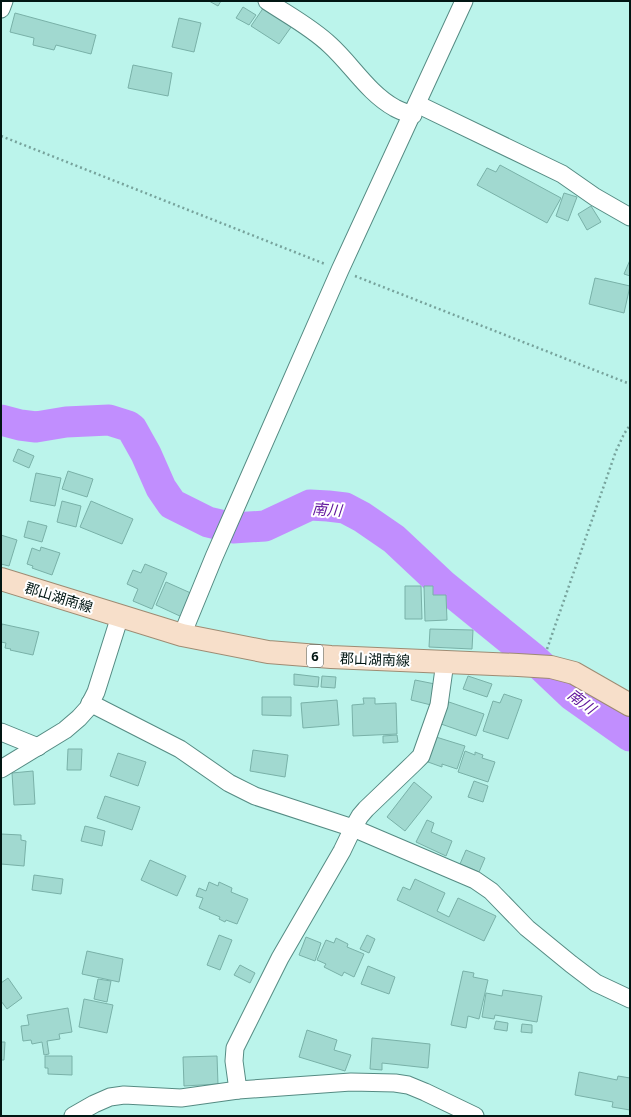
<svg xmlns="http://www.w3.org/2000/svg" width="631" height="1117" font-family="'Noto Sans','Noto Sans JP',sans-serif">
  <rect width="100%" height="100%" fill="#bbf4eb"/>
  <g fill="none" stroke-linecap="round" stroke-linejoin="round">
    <!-- river -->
    <path stroke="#c18efe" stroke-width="31" d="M1,420l19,5 16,2 30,-5 43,-2 19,6 4,3 14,25 15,34 11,16 36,18 25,6 32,-2 45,-21 18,1 17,2 17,9 32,22 49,46 91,74 38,36 58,41"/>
  </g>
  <!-- building -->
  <g fill="#a1d9d0" stroke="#79b1a8">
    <path d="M209,1h12l-3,5z"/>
    <path d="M266,4l28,19 -15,21 -28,-18z"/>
    <path d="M243,7l13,8 -7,10 -13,-7z"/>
    <path d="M15,13l81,22 -5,19 -35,-9 -2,5 -21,-5 1,-7 -24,-6z"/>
    <path d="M179,18l22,5 -7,29 -22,-5z"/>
    <path d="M133,65l39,8 -4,23 -40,-8z"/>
    <path d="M500,165l61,33 -14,25 -70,-38 10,-17 9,4z"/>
    <path d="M564,193l13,4 -9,24 -12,-5z"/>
    <path d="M591,206l10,16 -14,8 -9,-16z"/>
    <path d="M630,260v16l-6,-2z"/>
    <path d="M595,278l35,8 -6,27 -35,-9z"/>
    <path d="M18,449l16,7 -5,12 -16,-7z"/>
    <path d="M68,471l25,8 -6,18 -25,-8z"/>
    <path d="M36,473l25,5 -6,28 -25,-5z"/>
    <path d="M62,501l19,5 -5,21 -19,-5z"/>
    <path d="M91,501l42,18 -11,25 -42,-17z"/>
    <path d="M28,521l19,5 -5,16 -18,-5z"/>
    <path d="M1,535l16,5 -8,26 -8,-2z"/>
    <path d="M41,547l19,6 -8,22 -20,-7 1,-2 -6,-2 5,-16 8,3z"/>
    <path d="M145,564l22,9 -15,36 -19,-8 5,-12 -11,-5 6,-14 8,3z"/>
    <path d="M166,582l27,12 -11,23 -26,-12z"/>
    <path d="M405,586h16l1,33h-17z"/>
    <path d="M424,586h9v9h13l1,25 -22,1z"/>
    <path d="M2,624l37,8 -6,23 -23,-5 1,-1 -6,-1 1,-5 -5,-1v-13z"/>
    <path d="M430,629l43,1 -1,19 -43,-2z"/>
    <path d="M294,674l25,3 -1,10 -24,-2z"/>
    <path d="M322,676l14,1 -1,11 -14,-1z"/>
    <path d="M468,676l24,8 -5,13 -24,-8z"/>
    <path d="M415,680l20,4 -4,21 -20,-5z"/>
    <path d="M504,694l18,6 -14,39 -25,-8 10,-30 7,2z"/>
    <path d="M262,697h29v19l-29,-1z"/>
    <path d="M363,698h12v6l21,-1 1,31 -44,2 -1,-31 12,-1z"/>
    <path d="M337,700l2,25 -36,3 -2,-25z"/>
    <path d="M449,702l35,12 -8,22 -35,-12z"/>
    <path d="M397,735l1,7 -15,1v-7z"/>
    <path d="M436,737l29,9 -8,23 -15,-5v3l-14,-5z"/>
    <path d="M68,749h14l-1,21h-14z"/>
    <path d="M253,750l35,5 -3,22 -35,-6z"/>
    <path d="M465,751l10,4v-3l8,3 -1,3 13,4 -7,20 -30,-10z"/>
    <path d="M118,753l28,9 -8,24 -28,-10z"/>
    <path d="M33,771l2,33 -21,1 -2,-32z"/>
    <path d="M474,781l14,5 -5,16 -15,-5z"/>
    <path d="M414,782l18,15 -27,34 -18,-14z"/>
    <path d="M105,796l35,11 -8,23 -35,-12z"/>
    <path d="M427,820l7,3 -3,9 21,9 -6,15 -30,-14z"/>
    <path d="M85,826l20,5 -3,15 -21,-5z"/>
    <path d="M1,834l20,1v5l5,1 -2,25 -23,-2z"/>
    <path d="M466,850l19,8 -6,14 -19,-8z"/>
    <path d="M150,860l36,16 -9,20 -36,-16z"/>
    <path d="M34,875l29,4 -2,15 -29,-4z"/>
    <path d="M415,879l30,14 -8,18 12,6 9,-19 38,18 -12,25 -87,-41 6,-13 7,3z"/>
    <path d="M209,882l9,4 1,-4 13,6 -1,4 17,7 -11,25 -11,-4 -1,2 -6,-3 1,-2 -21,-9 4,-10 -7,-2 3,-8 7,3z"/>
    <path d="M219,935l13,5 -12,30 -13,-5z"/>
    <path d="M367,935l8,4 -6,14 -9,-4z"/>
    <path d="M306,937l15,6 -6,18 -16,-6z"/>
    <path d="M336,938l12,6 -1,3 17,7 -10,23 -10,-5 -2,4 -18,-9 2,-3 -9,-4 9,-20 8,3z"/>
    <path d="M87,951l36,8 -4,23 -37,-8z"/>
    <path d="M240,965l15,8 -5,10 -16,-8z"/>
    <path d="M368,966l27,11 -6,17 -28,-10z"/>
    <path d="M463,971l11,2 -1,4 15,3 -9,39 -11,-3 -2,12 -15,-3z"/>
    <path d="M8,978l14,20 -15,11 -6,-8v-18z"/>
    <path d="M98,979l13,2 -4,21 -13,-3z"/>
    <path d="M503,990l39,6 -5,26 -42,-7 -1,4 -12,-2 4,-24 16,3z"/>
    <path d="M84,999l29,6 -6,28 -28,-6z"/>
    <path d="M68,1008l4,24 -13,2 1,5 -13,2 2,13 -5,1 -2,-13 -10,2 -1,-4 -8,1 -2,-15 8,-1 -2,-10z"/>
    <path d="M496,1021l12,2 -1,8 -13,-2z"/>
    <path d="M522,1024l10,1v8l-11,-1z"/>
    <path d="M307,1030l30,10 -3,10 17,5 -6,16 -46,-14z"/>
    <path d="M372,1038l58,6 -2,24 -46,-5v7l-12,-1z"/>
    <path d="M1,1042h4l-1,18h-3z"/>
    <path d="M45,1056h27v19l-24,-1v-6h-3z"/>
    <path d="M217,1056l1,28 -34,2 -1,-29z"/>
    <path d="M579,1072l38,8 1,-4 12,2v32l-18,-3 1,-5 -38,-7z"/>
  </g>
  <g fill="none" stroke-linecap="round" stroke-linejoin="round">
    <defs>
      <g id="minor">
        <path d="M267,1c21,14 44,26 63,44 22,20 38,48 65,63 5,3 12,5 18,7"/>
        <path d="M1,9l3,-8"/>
        <path d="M417,104l145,70 33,23 35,20"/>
        <path d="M182,635l32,-78 126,-287 124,-269"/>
        <path d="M90,703l90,46 49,34 26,13 98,32 122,52 16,11 36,37 44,36 25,19 34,16"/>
        <path d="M1,732l37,15"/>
        <path d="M1,769l64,-39 14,-12 9,-10 8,-16 24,-76"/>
        <path d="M238,1090l-4,-29 1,-13 45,-90 62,-107 11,-23 7,-12 6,-7 48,-46 7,-7 18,-51 6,-43"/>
        <path d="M73,1116l21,-12 16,-7 14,-2 57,3 57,-8 113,-8 44,1 13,2 17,7 50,24"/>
      </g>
      <path id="primary" d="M1,579l181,56 86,17 63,5 187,8 33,2 23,6 56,32"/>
    </defs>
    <!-- minor casing -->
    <use href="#minor" stroke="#558b83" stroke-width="19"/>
    <!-- primary casing -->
    <use href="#primary" stroke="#9e8b73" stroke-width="24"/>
    <!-- path -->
    <g stroke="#77a39c" stroke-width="2.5" stroke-dasharray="2 3" stroke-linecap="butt">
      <path d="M1,136l324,128"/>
      <path d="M355,276l275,108"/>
      <path d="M547,649l69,-198 8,-17 6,-9"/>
    </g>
    <!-- minor -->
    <use href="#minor" stroke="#fff" stroke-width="17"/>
    <!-- primary -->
    <use href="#primary" stroke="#f7dfca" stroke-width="22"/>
  </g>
  <g text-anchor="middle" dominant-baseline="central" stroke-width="4" stroke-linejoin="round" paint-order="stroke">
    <!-- shield labels -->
    <rect fill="#fff" stroke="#4d5c5a" stroke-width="1" x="307" y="645" width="16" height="22" rx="3"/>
    <g font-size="13" font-weight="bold" fill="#011613">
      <text x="315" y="656">6</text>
    </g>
    <!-- street labels -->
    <g font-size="14" fill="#011613" stroke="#fff">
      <text transform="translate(59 597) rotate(17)">郡山湖南線</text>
      <text transform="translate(375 659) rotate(2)">郡山湖南線</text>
    </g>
    <!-- water labels -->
    <g font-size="15" font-style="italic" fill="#63179d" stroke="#fff">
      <text transform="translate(327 509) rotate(4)">南川</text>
      <text transform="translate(582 701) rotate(37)">南川</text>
    </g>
  </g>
  <!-- border -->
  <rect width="631" height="1117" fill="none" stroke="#011613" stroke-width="4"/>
</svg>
